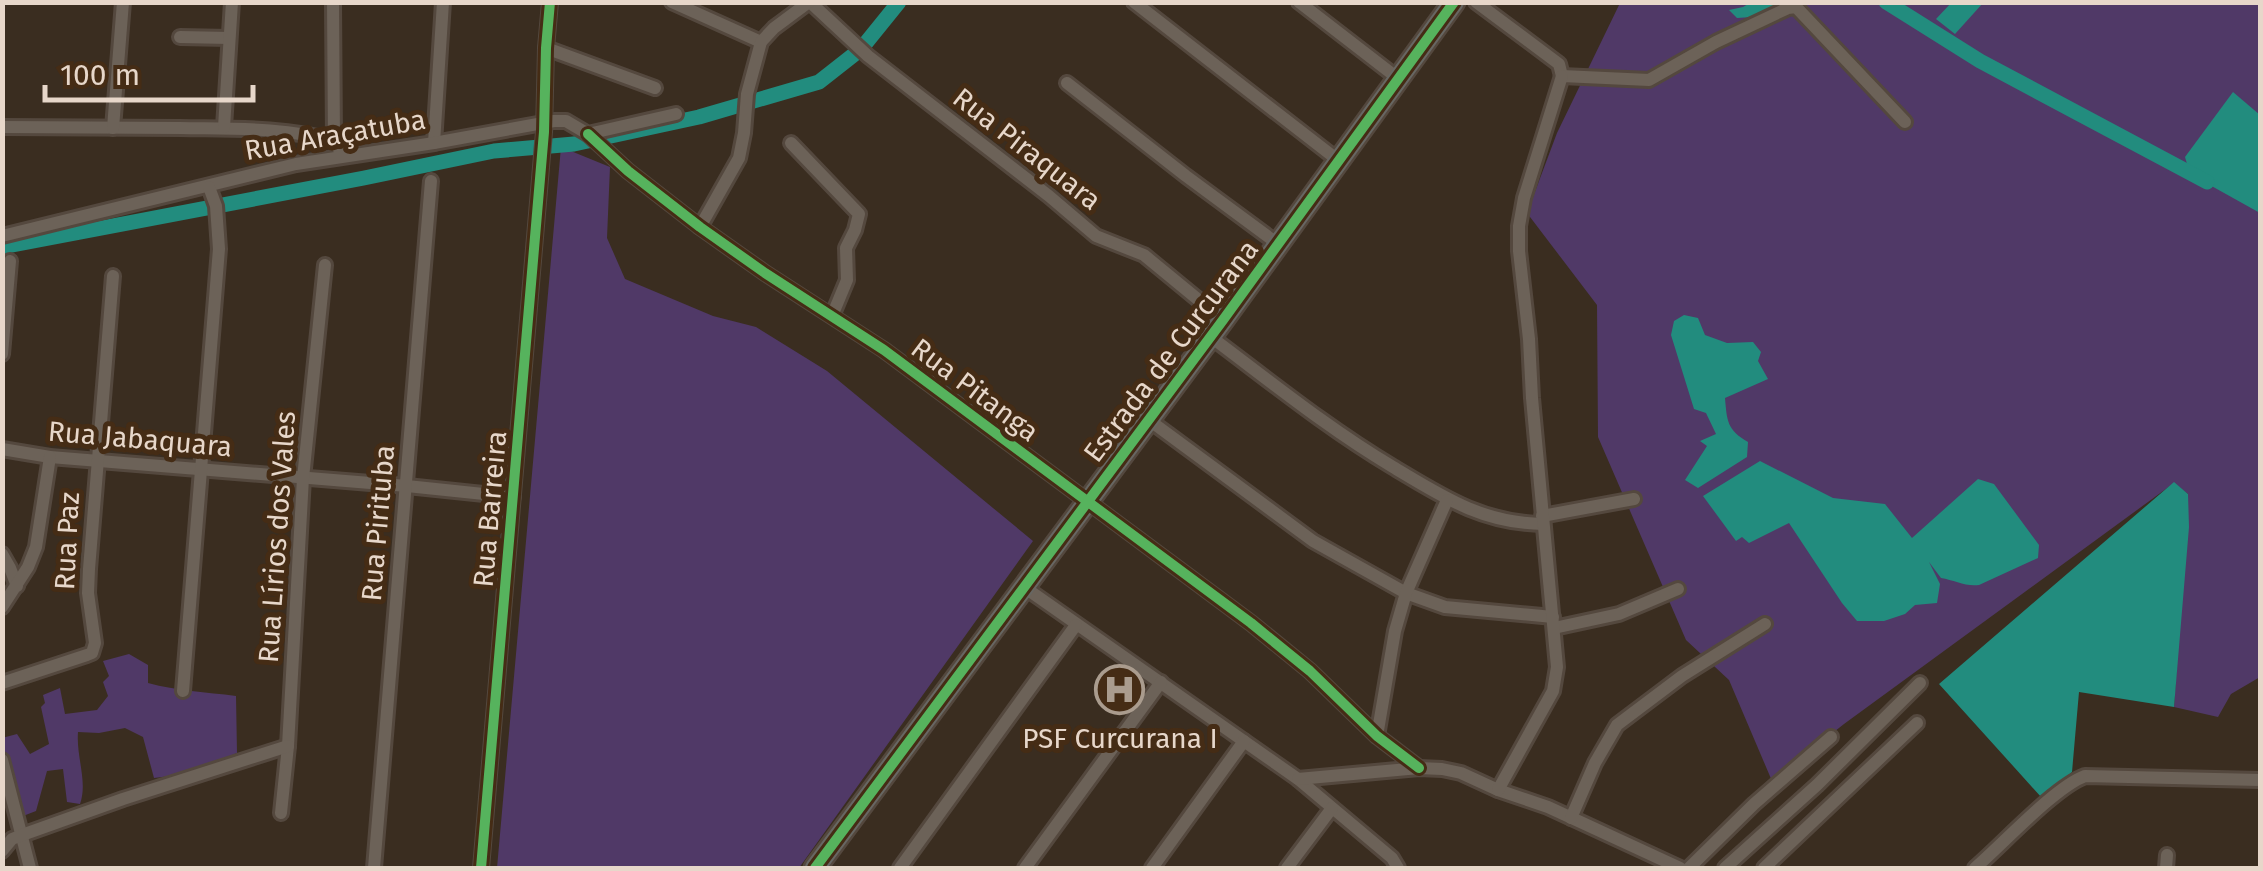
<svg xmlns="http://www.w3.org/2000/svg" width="2263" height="871" font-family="'Fira Sans',sans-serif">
  <rect width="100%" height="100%" fill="#3a2d20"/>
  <!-- green -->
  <g fill="#503967">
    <path d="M1620,3h640v674l-29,17 -13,23 -44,-10 14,-213 -14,-11 -330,241 -72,57 -43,-101 -43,-40 -88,-203 -1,-132 -70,-92 30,-80z"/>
    <path d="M561,147l49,20 -3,71 18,41 88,37 43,11 71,44 206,170 -234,327h-302z"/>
    <path d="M129,654l19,11v18c29,8 58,9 88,13l1,57 -50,21 -33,4 -11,-41 -18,-9 -26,5 -21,-1c-2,25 10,50 2,72l-13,-2 -4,-33 -16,2 -11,40 -13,5 -20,-67 -1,-11 15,-4 13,20 19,-10 -8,-37 4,-4 -2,-8 17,-7 5,26 32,-4 11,-14 -5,-14 6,-6 -6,-15z"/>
  </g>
  <!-- water -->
  <g fill="#228c7e">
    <path d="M1952,2l31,1 -28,31 -19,-15z"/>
    <path d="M1750,3h32l-30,14 -15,1 -8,-8 14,-3z"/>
    <path d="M2233,92l27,23v98l-70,-39 -5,-17z"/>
    <path d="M1684,315l14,3 7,17 22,8 26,-1 8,10 -3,9 10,18 -43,19c2,23 2,32 23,44l-1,15 -49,31 -13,-8 22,-34 -7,-5 16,-7 -10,-21 -12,-4 -23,-74 3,-14z"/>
    <path d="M1760,461l73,37 52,6 27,34 66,-59 16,5 45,61 -1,13 -59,27c-13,2 -25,-5 -38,-7l-12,-16 11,22 -3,19 -22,2 -10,9 -21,7h-27l-15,-18 -53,-80 -40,20 -7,-6 -6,4 -33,-45z"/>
    <path d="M2174,482l14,12 1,33 -15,180 -95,-15 -7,80 -30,26 -103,-114z"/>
  </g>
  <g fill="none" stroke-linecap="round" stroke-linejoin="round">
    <!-- canal -->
    <g stroke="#228c7e" stroke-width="15">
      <path d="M1886,2l94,59 227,121"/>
      <path d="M2,247l362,-69 130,-27 80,-7 125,-27 120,-35 42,-33 38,-47"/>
    </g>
    <defs>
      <g id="minor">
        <path d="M333,2l1,139"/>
        <path d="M672,2l89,40"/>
        <path d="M810,2l58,54 181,140 47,40 48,19 79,65"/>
        <path d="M1134,2l205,159"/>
        <path d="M1299,2l101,78"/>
        <path d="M1476,2l83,62 3,12"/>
        <path d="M180,37l49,1"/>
        <path d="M546,48l109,40"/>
        <path d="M1562,76l87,4 67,-38 72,-34 8,-1 109,115"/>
        <path d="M1067,83l119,93 92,68"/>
        <path d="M2,127c60,0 119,1 178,1 52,1 104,-1 154,13l5,8 14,5"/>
        <path d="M224,127l8,-125"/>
        <path d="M113,128l10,-126"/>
        <path d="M588,134l40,37 72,56 65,46 119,77 367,273 59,48 67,65 42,32"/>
        <path d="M434,143l9,-141"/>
        <path d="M791,143l68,71 -4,16 -9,18 1,32 -15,36"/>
        <path d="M700,227l39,-69 5,-25 3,-39 14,-52 13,-14 35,-26"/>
        <path d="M2,236l294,-72 138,-21 120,-22h12l22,13 88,-20"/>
        <path d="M1211,337c60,45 118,92 182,130 50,30 89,56 150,57"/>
        <path d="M2,354l8,-93"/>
        <path d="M1149,420l164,121 93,52 39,14 108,10"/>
        <path d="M2,449l48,8 357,29 106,11"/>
        <path d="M1542,516l92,-17"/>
        <path d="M2,554l8,14 7,18"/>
        <path d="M1024,587l274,192 94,79 6,10"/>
        <path d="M2,607l26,-40 8,-20 14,-90"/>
        <path d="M1554,628l65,-14 59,-25"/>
        <path d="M2,683l85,-28 5,-2 3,-10 -7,-50 1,-24 24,-293"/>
        <path d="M183,691l36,-442 -3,-43 -7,-19"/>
        <path d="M1377,736l18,-105 11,-38 41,-93"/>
        <path d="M2,760l28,108"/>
        <path d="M1298,779l121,-11 23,1 19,4 37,17 50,17 132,61"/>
        <path d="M1498,790l55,-99 4,-24 -25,-269 -3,-59 -10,-88v-25l5,-28 38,-122"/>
        <path d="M281,813l7,-67 15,-268 22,-213"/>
        <path d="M1571,818l24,-55 22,-38 65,-49 83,-52"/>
        <path d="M2,851l10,-12 10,-4 101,-36 165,-53"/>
        <path d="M374,868l57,-687"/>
        <path d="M481,868l63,-736 2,-84 4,-46"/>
        <path d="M900,868l176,-243"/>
        <path d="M1025,868l136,-186"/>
        <path d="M1152,868l92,-127"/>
        <path d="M1287,868l45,-60"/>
        <path d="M1689,868l65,-64 77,-67"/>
        <path d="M1725,868l92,-83 103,-102"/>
        <path d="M1764,868l153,-145"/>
        <path d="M1975,868c27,-23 80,-81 110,-92l175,4"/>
        <path d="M2166,868l1,-13"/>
      </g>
      <path id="primary" d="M815,868l408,-548 231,-318"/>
    </defs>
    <!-- minor casing -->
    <use href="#minor" stroke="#54483e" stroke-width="18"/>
    <!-- primary casing -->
    <use href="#primary" stroke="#54483e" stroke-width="25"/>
    <!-- minor -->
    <use href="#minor" stroke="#6c6258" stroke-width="12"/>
    <!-- primary -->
    <use href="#primary" stroke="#676763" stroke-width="20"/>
    <defs>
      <g id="cycleway">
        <path d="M588,134l40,37 72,56 65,46 119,77 367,273 59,48 67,65 42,32"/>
        <path d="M481,868l63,-736 2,-84 4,-46"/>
        <path d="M815,868l408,-548 231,-318"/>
      </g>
    </defs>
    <!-- cycleway casing -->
    <use href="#cycleway" stroke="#452c15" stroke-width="16"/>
    <!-- cycleway -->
    <use href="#cycleway" stroke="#56b35d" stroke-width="10"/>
  </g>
  <!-- icons -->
  <defs>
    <symbol id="hospital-ring" viewBox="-11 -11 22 22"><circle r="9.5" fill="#452c15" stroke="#aa9c8e" stroke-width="1.5"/><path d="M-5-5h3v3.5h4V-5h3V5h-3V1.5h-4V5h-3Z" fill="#aa9c8e"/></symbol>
  </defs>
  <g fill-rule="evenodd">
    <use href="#hospital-ring" x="1092" y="662" width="55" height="55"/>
  </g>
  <g text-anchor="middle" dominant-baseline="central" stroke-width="10" stroke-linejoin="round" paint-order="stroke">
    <!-- street labels -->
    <g font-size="28" fill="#e7d7ca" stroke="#452c15">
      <text transform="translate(335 135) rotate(-10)">Rua Araçatuba</text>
      <text transform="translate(1027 149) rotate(38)">Rua Piraquara</text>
      <text transform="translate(1171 351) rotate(-53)">Estrada de Curcurana</text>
      <text transform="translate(975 390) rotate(37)">Rua Pitanga</text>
      <text transform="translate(140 439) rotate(5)">Rua Jabaquara</text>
      <text transform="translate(490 509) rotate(-85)">Rua Barreira</text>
      <text transform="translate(378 523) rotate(-85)">Rua Pirituba</text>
      <text transform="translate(277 537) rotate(-86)">Rua Lírios dos Vales</text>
      <text transform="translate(67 541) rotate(-87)">Rua Paz</text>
    </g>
    <!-- poi labels -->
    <g font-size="28" fill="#e7d7ca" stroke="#452c15">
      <text x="1120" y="738">PSF Curcurana I</text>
    </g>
  </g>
  <!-- border -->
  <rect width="2263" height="871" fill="none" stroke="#e7d7ca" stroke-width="10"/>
  <!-- scale -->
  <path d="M45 85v15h208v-15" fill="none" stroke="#e7d7ca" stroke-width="5"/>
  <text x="60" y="85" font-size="30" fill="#e7d7ca" stroke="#452c15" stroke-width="8" paint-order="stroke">100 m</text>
</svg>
